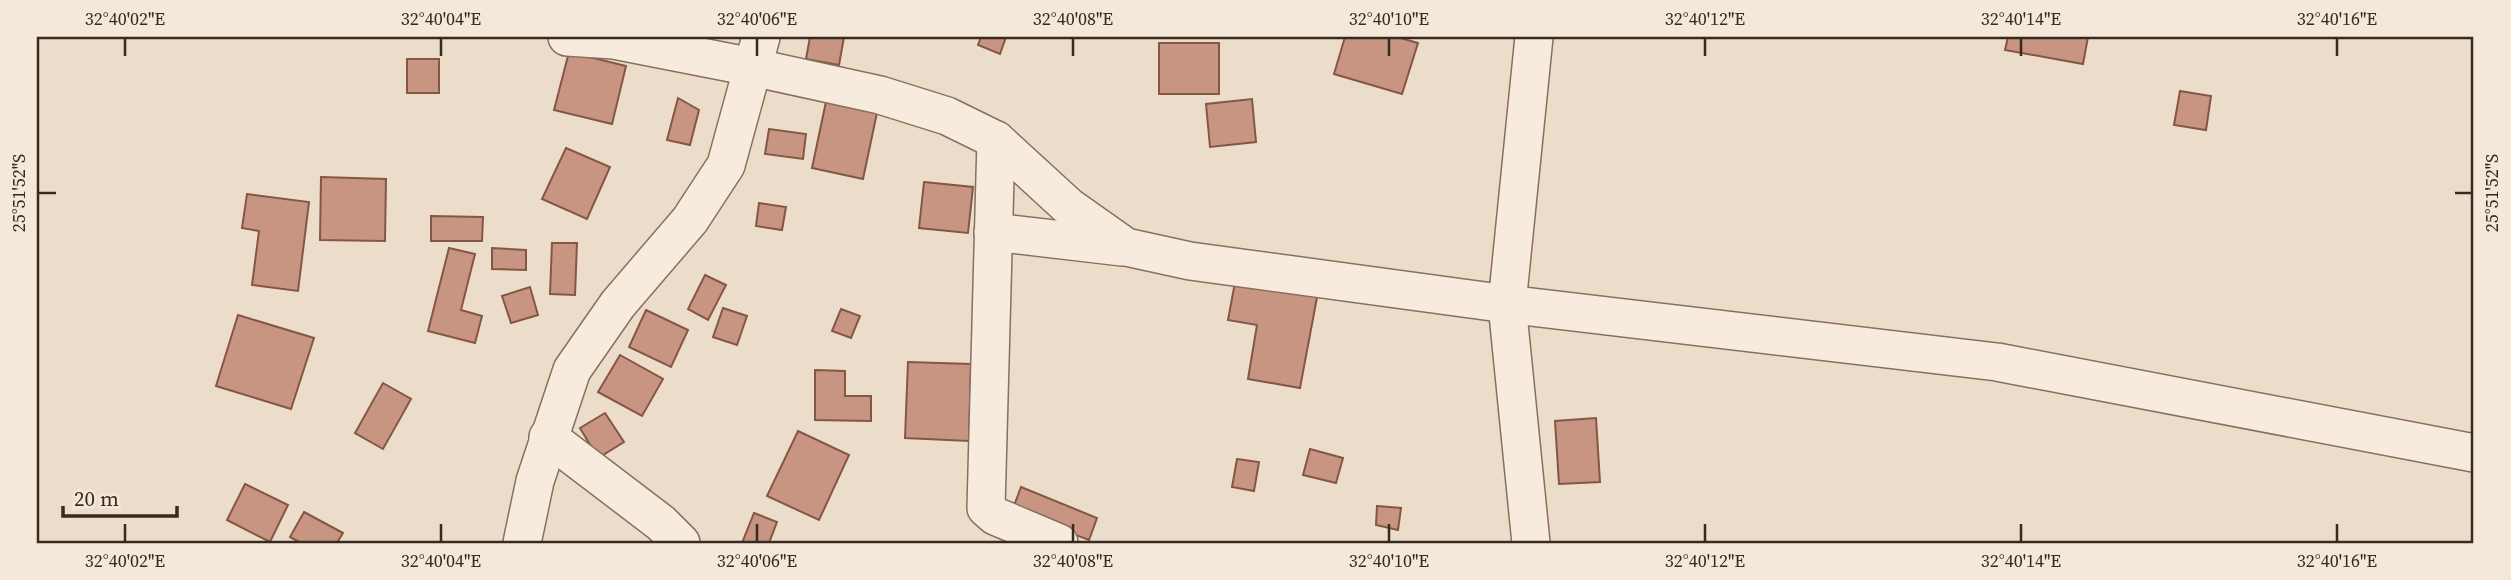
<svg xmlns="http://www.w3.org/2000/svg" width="2511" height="580" font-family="'Source Serif 4',serif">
  <rect width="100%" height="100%" fill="#ecddca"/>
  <!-- building -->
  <g fill="#c89582" stroke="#855646" stroke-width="2">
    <path d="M810,37h34l-5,28 -33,-6z"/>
    <path d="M981,37h25l-6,17 -22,-9z"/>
    <path d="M1345,37h52l21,6 -16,51 -68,-20z"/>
    <path d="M2008,37h80l-5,27 -78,-14z"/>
    <rect x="1159" y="43" width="60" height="51"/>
    <path d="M569,52l57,14 -14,58 -58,-14z"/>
    <rect x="407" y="59" width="32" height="34"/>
    <path d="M2180,91l31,5 -5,34 -32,-5z"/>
    <path d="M827,97l51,11 -15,71 -51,-11z"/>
    <path d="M678,98l21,12 -9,35 -23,-5z"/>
    <path d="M1252,99l4,43 -46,5 -4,-43z"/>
    <path d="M769,129l37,5 -3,25 -38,-5z"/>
    <path d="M566,148l44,19 -23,52 -45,-20z"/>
    <path d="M321,177l65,2 -1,62 -65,-1z"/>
    <path d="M924,182l49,5 -5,46 -49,-5z"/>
    <path d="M247,194l62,8 -11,89 -46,-6 7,-54 -17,-3z"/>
    <path d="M759,203l27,4 -4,23 -26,-4z"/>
    <path d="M431,216l52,1 -1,24h-51z"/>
    <path d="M552,243h25l-2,52 -25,-1z"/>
    <path d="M449,248l26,6 -14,56 21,6 -7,27 -47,-12z"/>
    <path d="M492,248l34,2v20l-34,-1z"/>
    <path d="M705,275l21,10 -18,35 -20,-11z"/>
    <path d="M1236,277l82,15 -18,96 -52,-9 9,-54 -29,-5z"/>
    <path d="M530,287l8,28 -27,8 -9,-27z"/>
    <path d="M723,308l24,8 -10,29 -24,-8z"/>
    <path d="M841,309l19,7 -9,22 -19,-7z"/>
    <path d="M646,310l42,20 -17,37 -42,-20z"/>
    <path d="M238,315l76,23 -23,71 -75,-23z"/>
    <path d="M620,355l43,24 -21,37 -44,-24z"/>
    <path d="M908,362l63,2 -2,77 -64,-3z"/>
    <path d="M815,370l30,1v25h26v25l-56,-1z"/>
    <path d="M383,383l28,16 -28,50 -28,-16z"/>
    <path d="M605,413l19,29 -26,16 -18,-30z"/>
    <path d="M1596,418l4,64 -41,2 -4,-63z"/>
    <path d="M798,431l51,24 -30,65 -52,-24z"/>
    <path d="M1310,449l33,9 -7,25 -33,-8z"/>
    <path d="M1237,459l22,3 -5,29 -22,-4z"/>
    <path d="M245,484l43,21 -18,37 -43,-22z"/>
    <path d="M1021,487l76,31 -8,22 -77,-29z"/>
    <path d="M1377,506l24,2 -3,22 -22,-5z"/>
    <path d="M304,512l39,21 -6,10h-36l-11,-6z"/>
    <path d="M754,513l23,9 -8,21h-27z"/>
  </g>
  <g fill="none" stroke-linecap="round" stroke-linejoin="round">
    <defs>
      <g id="minor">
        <path d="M567,37l47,3 138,27 128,28 67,21 49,24 72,66 58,41 64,14 317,43 490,58 477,91"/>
        <path d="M996,140l-10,368 9,8 64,27"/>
        <path d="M993,232l129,15"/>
        <path d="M548,437l113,86 20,20"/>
        <path d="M522,543l13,-62 37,-111 46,-66 72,-84 36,-55 35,-128"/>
        <path d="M1531,543l-24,-239 27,-267"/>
      </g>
    </defs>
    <!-- minor casing -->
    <use href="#minor" stroke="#886f5f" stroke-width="40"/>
    <!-- minor -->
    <use href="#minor" stroke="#f7ebdd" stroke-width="37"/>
  </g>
  <!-- ticks -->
  <path fill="none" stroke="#392a21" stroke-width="2.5" d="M125,38v18M441,38v18M757,38v18M1073,38v18M1389,38v18M1705,38v18M2021,38v18M2337,38v18M38,193h18M2455,193h17M125,524v18M441,524v18M757,524v18M1073,524v18M1389,524v18M1705,524v18M2021,524v18M2337,524v18"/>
  <!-- border -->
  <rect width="2511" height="580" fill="none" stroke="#f4e8d9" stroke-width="77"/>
  <!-- scale -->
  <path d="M63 506v10h114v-10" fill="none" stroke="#392a21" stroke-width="3.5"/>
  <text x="74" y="506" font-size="21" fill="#392a21" stroke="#f4e8d9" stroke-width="5" paint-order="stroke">20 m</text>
  <rect x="38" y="38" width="2434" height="504" fill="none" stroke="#392a21" stroke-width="2.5"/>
  <g font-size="18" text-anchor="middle" fill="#392a21">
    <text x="125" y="25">32°40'02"E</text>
    <text x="441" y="25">32°40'04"E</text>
    <text x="757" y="25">32°40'06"E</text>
    <text x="1073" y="25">32°40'08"E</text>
    <text x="1389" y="25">32°40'10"E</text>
    <text x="1705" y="25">32°40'12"E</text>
    <text x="2021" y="25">32°40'14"E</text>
    <text x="2337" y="25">32°40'16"E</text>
    <text transform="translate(19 193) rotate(-90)" y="6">25°51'52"S</text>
    <text transform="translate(2492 193) rotate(-90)" y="6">25°51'52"S</text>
    <text x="125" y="567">32°40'02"E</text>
    <text x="441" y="567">32°40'04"E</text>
    <text x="757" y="567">32°40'06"E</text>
    <text x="1073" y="567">32°40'08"E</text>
    <text x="1389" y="567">32°40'10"E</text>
    <text x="1705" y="567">32°40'12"E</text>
    <text x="2021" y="567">32°40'14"E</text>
    <text x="2337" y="567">32°40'16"E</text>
  </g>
</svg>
